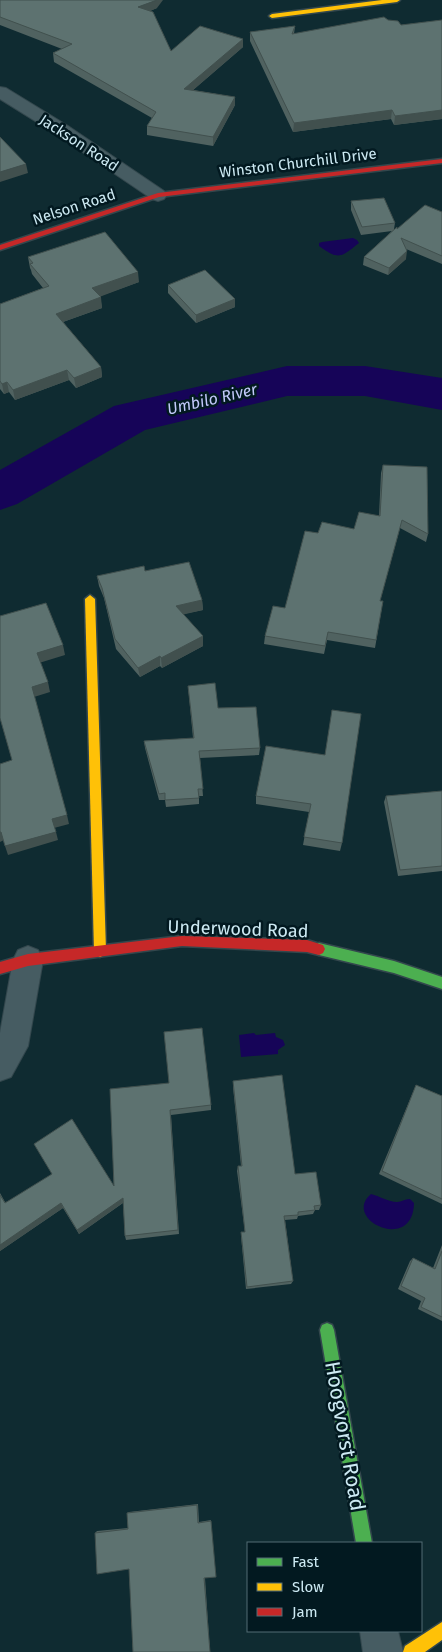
<svg xmlns="http://www.w3.org/2000/svg" width="442" height="1652" font-family="'Fira Sans',sans-serif">
  <rect width="100%" height="100%" fill="#0f2b31"/>
  <!-- water -->
  <g fill="#160458">
    <path d="M353,238l4,2 2,3c-19,15 -20,17 -40,3v-3l3,-1z"/>
    <path d="M254,1033l2,2 19,-2 1,4 7,3 2,5 -7,5v4l-37,3 -2,-22z"/>
    <path d="M371,1194c8,2 18,8 26,8 5,0 7,-3 13,-3l4,4c-1,51 -73,16 -43,-9z"/>
  </g>
  <g fill="none" stroke-linecap="round" stroke-linejoin="round">
    <!-- river -->
    <path fill="#160458" fill-rule="evenodd" d="M287,366h78l77,12v32l-77,-14h-78l-142,34 -128,74 -17,6v-40l114,-64z"/>
    <defs>
      <g id="street">
        <path d="M0,87l6,1 62,38 96,65 3,4 -3,4 -6,2 -6,-2 -96,-65 -56,-35z"/>
        <path d="M28,946l10,4 5,10 -15,86 -17,31 -11,4v-48l13,-73 5,-10z"/>
        <path d="M360,1631h38l5,21h-40z"/>
      </g>
      <g id="fast">
        <path d="M319,943l75,18 48,16v12l-48,-16 -75,-18 -4,-2 -2,-4 2,-4z"/>
        <path d="M327,1323l5,2 2,5 38,213h-16l-36,-213 2,-5z"/>
      </g>
      <g id="slow">
        <path d="M382,0h18l-3,2 -125,16 -3,-2 3,-2z"/>
        <path d="M90,595l5,4 11,352 -2,4 -4,2 -4,-2 -2,-4 -9,-352z"/>
        <path d="M442,1622v18l-17,12h-22l2,-6z"/>
      </g>
      <g id="jam">
        <path d="M442,159v4l-283,34 -159,53v-5l158,-52z"/>
        <path d="M182,936l125,4 16,5 2,4 -2,4 -4,2 -12,-3 -125,-6 -154,20 -28,8v-12l28,-8z"/>
      </g>
    </defs>
    <!-- street casing -->
    <use href="#street" stroke="#33474d" stroke-width="2"/>
    <!-- fast casing -->
    <use href="#fast" stroke="#33474d" stroke-width="3"/>
    <!-- slow casing -->
    <use href="#slow" stroke="#33474d" stroke-width="3"/>
    <!-- jam casing -->
    <use href="#jam" stroke="#33474d" stroke-width="3"/>
    <!-- street -->
    <use href="#street" fill="#465c62" fill-rule="evenodd"/>
    <!-- fast -->
    <use href="#fast" fill="#4caf50" fill-rule="evenodd"/>
    <!-- slow -->
    <use href="#slow" fill="#ffc107" fill-rule="evenodd"/>
    <!-- jam -->
    <use href="#jam" fill="#c62828" fill-rule="evenodd"/>
  </g>
  <!-- wall -->
  <g fill="#506260">
    <path d="M0,0l157,8 -7,3 21,40 72,-12v8l-50,43 42,7v8l-22,41 -66,-11v-9l5,-8 -98,-56 -1,-9 9,-4 -62,-24z"/>
    <path d="M388,20l13,5 41,-5v99l-48,6 -3,-6 -98,13 -43,-91v-9l45,-6 -1,8z"/>
    <path d="M351,201l44,22 -1,6h3l45,-17v52l-36,-15v10l-18,16 -25,-10 1,-8 28,-26 -31,4 -10,-25z"/>
    <path d="M28,257l111,25 -39,14 2,12 -39,14 38,45 1,10 -26,11 -7,-8 -54,20 -6,-8 -5,2 -4,-5v-85l43,-16 -11,-14 -1,-4 -1,-2z"/>
    <path d="M168,285l67,14v8l-39,16 -28,-30z"/>
    <path d="M383,465l45,69 -2,8 -26,-14 -20,73h3l-8,47 -48,-8 -3,14 -60,-10 1,-8 20,-28 33,-75 36,-4 25,-13 2,-43z"/>
    <path d="M145,571l57,29 1,10 -20,4 20,22v10l-41,22 -2,-2 -20,11 -24,-28 -12,-51 -5,-12 -2,-10z"/>
    <path d="M188,686l30,22 42,40 -1,7 -59,3 3,38h-4v8l-33,3 -1,-7h-6l-14,-52 -1,-7 49,-3z"/>
    <path d="M325,755l17,88 -2,8 -37,-6 6,-33 -53,-8v-8z"/>
    <path d="M442,791v80l-44,5 -14,-74 2,-6z"/>
    <path d="M233,1081l62,93 26,31 -2,5h-4l-2,4 -15,2 -1,3 -12,1 8,61 -2,3 -45,5 -5,-53v-4h4l-8,-61 1,-5h3l-8,-79z"/>
    <path d="M416,1085l26,11v108l-63,-30z"/>
    <path d="M110,1089l101,16v5l-40,5 8,119 -53,6 -1,-4 -2,-33 -44,31 -16,-26 -63,43v-58l5,9 109,-16z"/>
    <path d="M442,1245v76l-24,-12 3,-8 -23,-12 12,-28 3,-3 20,10z"/>
    <path d="M198,1504l1,18 12,-2 -6,58 5,74h-77l-4,-83 -34,-36 2,-2 31,-3 -1,-15 2,-1z"/>
  </g>
  <!-- shaded-wall -->
  <g fill="#41504e">
    <path d="M157,0h6l-6,8 -19,8v-9z"/>
    <path d="M243,39v8l-58,50 -1,-8z"/>
    <path d="M235,97v8l-22,41v-9z"/>
    <path d="M392,110l-1,9 -98,13 1,-9z"/>
    <path d="M442,110v9l-48,6 1,-9z"/>
    <path d="M26,164l2,9 -28,9v-10z"/>
    <path d="M407,251l-1,8 -18,16 1,-7z"/>
    <path d="M138,272l1,10 -45,17 -2,-11z"/>
    <path d="M101,297l1,11 -45,16 -1,-10z"/>
    <path d="M235,299v8l-39,16v-8z"/>
    <path d="M101,367l1,10 -26,11 -2,-10z"/>
    <path d="M67,370l2,10 -54,20 -2,-10z"/>
    <path d="M7,382l2,10 -5,2 -2,-10z"/>
    <path d="M202,600l1,10 -26,6 -1,-10z"/>
    <path d="M203,636v10l-41,22 -1,-10z"/>
    <path d="M63,645l2,10 -26,8 -2,-10z"/>
    <path d="M160,656v10l-20,11 -2,-9z"/>
    <path d="M48,682l2,10 -16,5 -2,-10z"/>
    <path d="M67,815l2,9 -15,4 -2,-9z"/>
    <path d="M0,832h1l3,8 -4,2z"/>
    <path d="M56,832l2,8 -50,15 -3,-9z"/>
    <path d="M123,1198l1,4 -45,32 -2,-4z"/>
    <path d="M61,1203l2,5 -63,43v-6z"/>
  </g>
  <!-- building -->
  <g fill="#5d7270" stroke="#41504e">
    <path d="M0,0h157l-19,7 15,5 18,39 29,-25 43,13 -59,50 51,8 -22,40 -66,-11 9,-14 -103,-59 19,-9 -72,-27z"/>
    <path d="M384,17l4,3 10,1 3,4 41,-5v90l-47,6 -3,-6 -98,13 -44,-91 45,-6 -3,8z"/>
    <path d="M0,137l26,27 -26,8z"/>
    <path d="M384,198l11,25 -33,4 -11,-26z"/>
    <path d="M425,205l17,7v44l-41,-18 6,13 -18,17 -25,-11 33,-30v2z"/>
    <path d="M105,232l33,40 -46,16 9,9 -45,17 45,53 -27,11 -7,-8 -54,20 -6,-8 -5,2 -2,-3v-77l49,-18 -19,-22 3,-1 -5,-6z"/>
    <path d="M205,270l30,29 -39,16 -28,-30z"/>
    <path d="M383,465l44,2 1,67 -26,-14 -22,81h3l-7,39 -48,-8 -3,14 -60,-10 8,-30 12,2 20,-77 13,2 4,-11 32,7 5,-17 21,4z"/>
    <path d="M189,562l13,38 -26,6 27,30 -42,22 -1,-2 -22,12 -23,-29 -13,-51 -5,-12 47,-10 1,5z"/>
    <path d="M46,603l17,42 -26,8 11,29 -16,5 35,128 -15,4 4,13 -51,14 -4,-14h-1v-68l12,-4 -12,-42v-102z"/>
    <path d="M215,683l3,25 38,-1 4,41 -61,3 4,38h-5l1,9 -34,2v-7l-6,1 -15,-53 50,-3 -6,-52z"/>
    <path d="M332,710l29,4 -19,129 -38,-6 7,-33 -55,-8 10,-50 59,9z"/>
    <path d="M442,791v75l-42,4 -14,-74z"/>
    <path d="M202,1028l9,77 -41,5 8,120 -53,6 -2,-38 -46,32 -16,-27 -61,42v-50l5,8 47,-29 -18,-30 38,-25 42,67 -4,-97 59,-6 -5,-51z"/>
    <path d="M282,1075l13,99 21,-2 5,33 -7,1 1,4 -17,2v3l-14,1 9,65 -46,6 -6,-55h4l-7,-66h4l-9,-85z"/>
    <path d="M416,1085l26,11v103l-60,-28z"/>
    <path d="M442,1251v66l-21,-10 4,-9 -24,-12 12,-28 22,11z"/>
    <path d="M197,1505l1,18 13,-2 5,56 -12,1 6,74h-77l-4,-83 -32,5 -2,-41 33,-4 -1,-16z"/>
  </g>
  <g text-anchor="middle" dominant-baseline="central" stroke-width="5" stroke-linejoin="round" paint-order="stroke">
    <!-- far-street labels -->
    <g font-size="15" fill="#cdeaf3" stroke="#021920">
      <text transform="translate(79 143) rotate(33)">Jackson Road</text>
      <text transform="translate(298 163) rotate(-7)">Winston Churchill Drive</text>
      <text transform="translate(74 207) rotate(-18)">Nelson Road</text>
    </g>
    <!-- far-water labels -->
    <g font-size="16" font-style="italic" fill="#c3cafb" stroke="#021920">
      <text transform="translate(212 399) rotate(-13)">Umbilo River</text>
    </g>
    <!-- street labels -->
    <g font-size="18" fill="#cdeaf3" stroke="#021920">
      <text transform="translate(238 929) rotate(2)">Underwood Road</text>
    </g>
    <!-- near-street labels -->
    <g font-size="21" fill="#cdeaf3" stroke="#021920">
      <text transform="translate(345 1436) rotate(80)">Hoogvorst Road</text>
    </g>
  </g>
  <!-- legend -->
  <rect x="247" y="1542" width="175" height="90" fill="#021920" stroke="#536d74"/>
  <rect x="257" y="1558" width="25" height="8" fill="#4caf50" stroke="#536d74"/>
  <text x="292" y="1567" font-size="15" fill="#cdeaf3">Fast</text>
  <rect x="257" y="1583" width="25" height="8" fill="#ffc107" stroke="#536d74"/>
  <text x="292" y="1592" font-size="15" fill="#cdeaf3">Slow</text>
  <rect x="257" y="1608" width="25" height="8" fill="#c62828" stroke="#536d74"/>
  <text x="292" y="1617" font-size="15" fill="#cdeaf3">Jam</text>
</svg>
